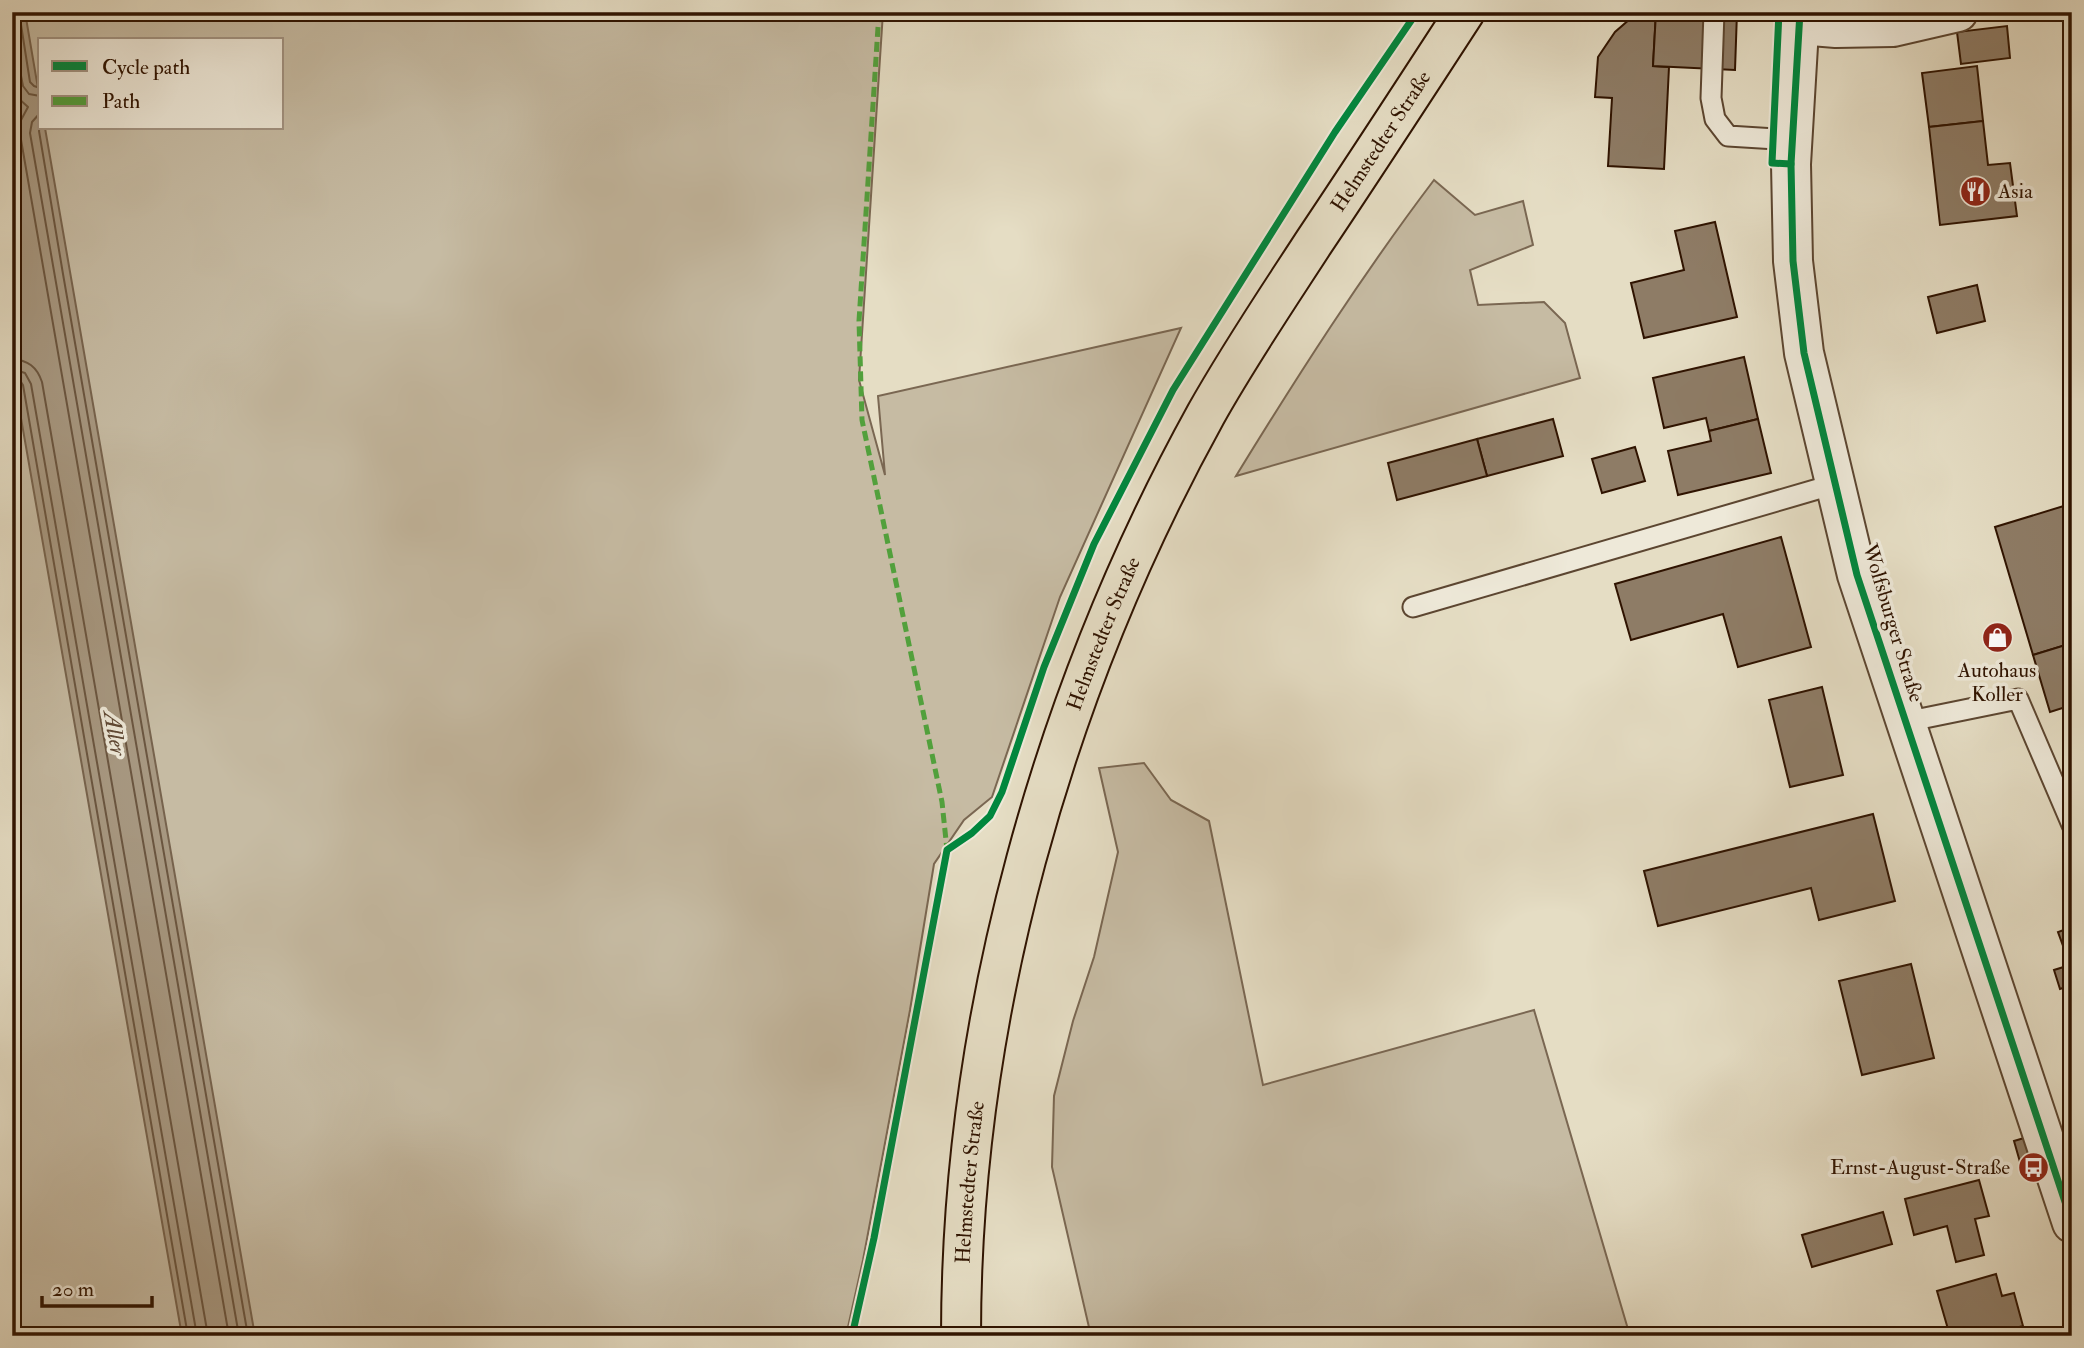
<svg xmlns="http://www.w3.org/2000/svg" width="2084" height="1348" font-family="'IM FELL Double Pica',serif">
  <rect width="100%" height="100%" fill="#e5ddc4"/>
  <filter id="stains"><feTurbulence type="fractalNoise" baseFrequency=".00286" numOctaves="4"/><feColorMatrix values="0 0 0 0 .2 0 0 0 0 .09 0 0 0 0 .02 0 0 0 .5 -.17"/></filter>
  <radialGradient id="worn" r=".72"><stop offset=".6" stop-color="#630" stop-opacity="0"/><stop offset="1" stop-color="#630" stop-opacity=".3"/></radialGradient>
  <!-- green -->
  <g fill="#c6bba3" stroke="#7a6752" stroke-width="2" fill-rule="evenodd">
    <path d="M12,12h871l-24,368 26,95 -7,-79 303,-68 -121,269 -68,200 -28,23 -30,44 -24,146 -47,250 -17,76h-834zM40,40h242v88h-242z"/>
    <path d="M1434,180l41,35 48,-14 10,44 -63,25 8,35 66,-3 21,21 15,55 -344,98c62,-101 126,-201 198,-296z"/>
    <path d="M1144,763l27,37 38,21 54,264 271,-75 96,326h-539l-39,-169 2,-71 19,-75 21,-64 24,-105 -19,-84z"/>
  </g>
  <!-- water -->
  <path fill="#a79881" stroke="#77634d" stroke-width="2" d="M12,12h13l15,88v28h5l210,1208h-73l-170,-969z"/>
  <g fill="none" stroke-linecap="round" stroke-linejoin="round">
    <!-- shore -->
    <g stroke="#6b5640" stroke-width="2">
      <path d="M19,12l11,70 4,4 6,2"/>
      <path d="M12,30l11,56 6,8 11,2"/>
      <path d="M12,89l5,8 11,10 -8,15v12l209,1202"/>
      <path d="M40,113l-8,9 -2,11 209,1203"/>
      <path d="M40,124l-1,7 24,143 185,1062"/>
      <path d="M12,359c16,1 25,8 30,23l166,954"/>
      <path d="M12,369l13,4 6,11 166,952"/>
      <path d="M12,378l7,1 4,6 165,951"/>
    </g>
  </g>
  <!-- building -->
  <g fill="#8e7c66" stroke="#2f1300" stroke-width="2">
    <path d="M1638,12h18l-3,54 16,1 -5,102 -56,-3 4,-68 -17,-1 3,-40 17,-25z"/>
    <path d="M1656,12h81l-2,58 -82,-4z"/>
    <path d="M2007,26l3,32 -49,6 -4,-32z"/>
    <path d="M1977,66l6,55 -54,6 -7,-54z"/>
    <path d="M1983,121l5,44 22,-2 7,53 -77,9 -11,-98z"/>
    <path d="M1715,222l22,95 -93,21 -13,-55 53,-13 -9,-39z"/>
    <path d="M1977,285l8,36 -48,12 -9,-36z"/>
    <path d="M1744,357l14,62 -49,12 -3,-13 -42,10 -11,-50z"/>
    <path d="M1553,419l10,37 -76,20 -10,-37z"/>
    <path d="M1758,419l13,54 -93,22 -10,-44 43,-10 -2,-10z"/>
    <path d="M1477,439l10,37 -90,24 -9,-37z"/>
    <path d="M1635,447l10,34 -43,12 -10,-34z"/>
    <path d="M2067,505l5,15v123l-39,12 -38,-128z"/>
    <path d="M1781,537l30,110 -73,20 -15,-53 -92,26 -16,-56z"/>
    <path d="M2072,643v62l-22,7 -17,-57z"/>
    <path d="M1822,687l21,88 -53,12 -21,-87z"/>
    <path d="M1873,814l22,87 -76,19 -8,-32 -153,38 -14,-55z"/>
    <path d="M2072,927v58l-12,4 -6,-19 16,-5 -12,-33z"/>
    <path d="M1911,964l23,94 -72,17 -23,-94z"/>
    <path d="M2024,1138l6,21 -10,3 -6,-21z"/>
    <path d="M1979,1180l10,36 -14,3 9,36 -28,7 -9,-36 -33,9 -9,-36z"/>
    <path d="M1883,1212l9,32 -80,23 -10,-32z"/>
    <path d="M1996,1274l6,22 12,-3 9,33 -11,3 2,7h-64l-13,-45z"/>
  </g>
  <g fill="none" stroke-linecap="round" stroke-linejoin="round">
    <defs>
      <g id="service">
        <path d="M1714,12l-3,86 4,21 13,17 65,4"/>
        <path d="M1413,607l422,-123"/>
        <path d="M1905,722l113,-23 54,126"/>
      </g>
      <g id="minor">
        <path d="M1800,12l-9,152 2,97 11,92 53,222 215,648"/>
        <path d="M1800,25l36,3 57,-1 65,-15"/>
      </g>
      <g id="primary">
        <path id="s1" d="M961,1336c0,-318 92,-645 245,-922 33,-59 71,-115 108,-172 51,-76 101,-153 151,-230"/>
      </g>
    </defs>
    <!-- service casing -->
    <use href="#service" stroke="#5c4631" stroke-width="23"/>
    <!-- minor casing -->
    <use href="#minor" stroke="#5c4631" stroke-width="42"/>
    <!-- primary casing -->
    <use href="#primary" stroke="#2f1300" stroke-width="42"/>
    <!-- service -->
    <use href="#service" stroke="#eee9d9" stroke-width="19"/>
    <!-- minor -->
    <use href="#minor" stroke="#eee9d9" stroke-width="38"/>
    <!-- primary -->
    <use href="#primary" stroke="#e5ddc4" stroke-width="38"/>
    <!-- quiet -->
    <path stroke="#52a03c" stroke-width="5" stroke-dasharray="10 5" stroke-linecap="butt" d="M879,12l-20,309 3,99 80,382 5,48"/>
    <defs>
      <g id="cycleway">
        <path d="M1779,12l-7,151 19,1"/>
        <path d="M1800,12l-9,152 2,97 11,92 53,222 215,648"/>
        <path d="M852,1336l22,-98 73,-388 25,-17 18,-17 12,-24 42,-125 50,-123 79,-154 162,-258 82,-120"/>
      </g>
    </defs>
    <!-- cycleway casing -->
    <use href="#cycleway" stroke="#eee9d9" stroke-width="11"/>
    <!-- cycleway -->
    <use href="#cycleway" stroke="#00873e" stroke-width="7"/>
  </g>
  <!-- icons -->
  <defs>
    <symbol id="restaurant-disc" viewBox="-11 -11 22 22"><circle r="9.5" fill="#8f2418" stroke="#eee9d9"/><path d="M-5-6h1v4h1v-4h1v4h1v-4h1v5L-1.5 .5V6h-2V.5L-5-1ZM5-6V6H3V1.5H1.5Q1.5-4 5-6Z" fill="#fff"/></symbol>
    <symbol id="shop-disc" viewBox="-11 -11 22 22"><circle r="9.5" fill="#8f2418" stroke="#eee9d9"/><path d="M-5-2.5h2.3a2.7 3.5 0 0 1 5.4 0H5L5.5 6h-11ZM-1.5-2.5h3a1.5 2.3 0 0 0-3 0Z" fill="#fff"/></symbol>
    <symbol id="bus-disc" viewBox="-11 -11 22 22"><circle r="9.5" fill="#8f2418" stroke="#eee9d9"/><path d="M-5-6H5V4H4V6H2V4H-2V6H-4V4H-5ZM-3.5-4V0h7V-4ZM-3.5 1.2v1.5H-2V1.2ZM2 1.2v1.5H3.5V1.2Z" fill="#fff"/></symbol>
  </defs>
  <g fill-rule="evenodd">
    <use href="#restaurant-disc" x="1958" y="174" width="35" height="35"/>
    <use href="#shop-disc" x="1980" y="620" width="35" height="35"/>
    <use href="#bus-disc" x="2016" y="1150" width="35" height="35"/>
  </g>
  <g text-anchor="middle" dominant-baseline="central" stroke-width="7" stroke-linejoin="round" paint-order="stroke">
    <!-- street labels -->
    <g font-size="21" fill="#2f1300" stroke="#eee9d9">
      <text stroke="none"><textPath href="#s1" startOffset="1288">Helmstedter Straße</textPath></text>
      <text transform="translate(1893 623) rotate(73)">Wolfsburger Straße</text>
      <text stroke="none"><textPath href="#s1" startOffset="721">Helmstedter Straße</textPath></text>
      <text stroke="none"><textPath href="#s1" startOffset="154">Helmstedter Straße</textPath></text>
    </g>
    <!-- poi labels -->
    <g font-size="21" fill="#2f1300" stroke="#eee9d9" text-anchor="start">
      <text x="1998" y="191">Asia</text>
      <text x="1997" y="670" text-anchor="middle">Autohaus<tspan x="1997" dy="24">Koller</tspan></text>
      <text x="2010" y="1167" text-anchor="end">Ernst-August-Straße</text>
    </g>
    <!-- water labels -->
    <g font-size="23" font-style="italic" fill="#5f4834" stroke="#eee9d9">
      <text transform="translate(115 733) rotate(80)">Aller</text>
    </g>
  </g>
  <!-- margin -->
  <rect width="2084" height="1348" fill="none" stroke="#e5ddc4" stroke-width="42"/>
  <rect x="14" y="14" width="2056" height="1320" fill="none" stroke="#2f1300" stroke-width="3.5"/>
  <rect x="21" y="21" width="2042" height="1306" fill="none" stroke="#2f1300" stroke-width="2"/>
  <!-- legend -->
  <rect x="38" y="38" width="245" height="91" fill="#eee9d9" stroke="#a29382" stroke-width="2"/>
  <rect x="52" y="61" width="35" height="10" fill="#00873e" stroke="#a29382" stroke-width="2"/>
  <text x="102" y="74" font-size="21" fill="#2f1300">Cycle path</text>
  <rect x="52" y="96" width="35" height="10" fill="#52a03c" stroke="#a29382" stroke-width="2"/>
  <text x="102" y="108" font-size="21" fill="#2f1300">Path</text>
  <!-- scale -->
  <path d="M42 1296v10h110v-10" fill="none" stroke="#2f1300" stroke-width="3.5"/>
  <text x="52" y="1296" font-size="21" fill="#2f1300" stroke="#eee9d9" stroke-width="5" paint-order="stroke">20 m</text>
  <rect width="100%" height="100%" filter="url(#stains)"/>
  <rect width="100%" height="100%" fill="url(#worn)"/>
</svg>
